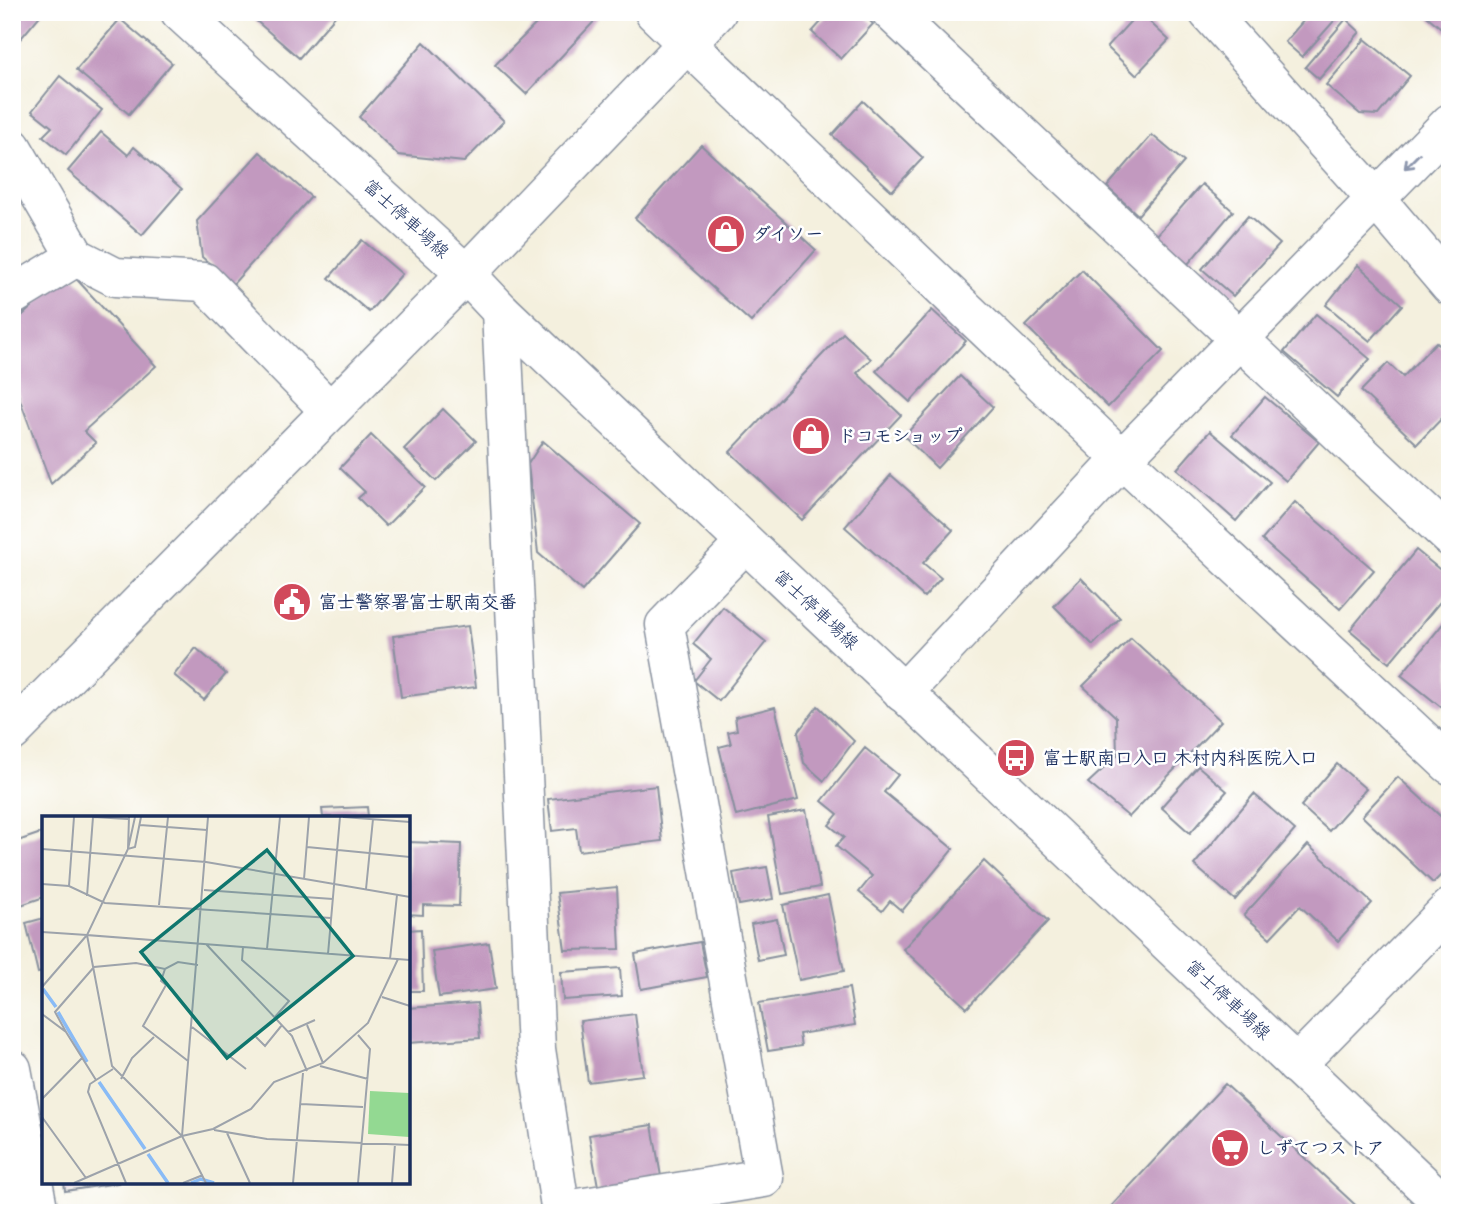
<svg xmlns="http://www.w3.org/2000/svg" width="1462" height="1225" font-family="'Balsamiq Sans','Klee One',sans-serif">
  <rect width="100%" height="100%" fill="#fff"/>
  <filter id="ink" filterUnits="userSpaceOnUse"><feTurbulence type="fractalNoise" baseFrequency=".0143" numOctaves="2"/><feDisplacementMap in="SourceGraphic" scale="14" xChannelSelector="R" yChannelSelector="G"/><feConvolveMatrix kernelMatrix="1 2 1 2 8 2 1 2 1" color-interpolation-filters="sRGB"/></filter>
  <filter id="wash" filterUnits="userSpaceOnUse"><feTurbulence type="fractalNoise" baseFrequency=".00686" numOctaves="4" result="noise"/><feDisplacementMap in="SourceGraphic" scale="28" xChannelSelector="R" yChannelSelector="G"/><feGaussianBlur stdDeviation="1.57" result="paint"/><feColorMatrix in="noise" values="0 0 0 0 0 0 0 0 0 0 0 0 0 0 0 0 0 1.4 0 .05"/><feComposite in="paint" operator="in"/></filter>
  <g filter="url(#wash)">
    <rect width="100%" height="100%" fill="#f4f0de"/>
    <g id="blocks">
      <!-- building -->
      <g fill="#c299bf">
        <path d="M12,12h31l-31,37z"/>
        <path d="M246,12h87l3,3 -37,43z"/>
        <path d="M548,12h55l-77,82 -31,-29z"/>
        <path d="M830,12h31l12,12 -32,35 -29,-27z"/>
        <path d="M1139,12l30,28 -33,35 -29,-28z"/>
        <path d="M1311,12h31l-40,45 -17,-15z"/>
        <path d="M1422,12h28v18l-3,3z"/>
        <path d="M120,19l52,44 -43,51 -53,-44z"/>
        <path d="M1346,19l14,13 -41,47 -14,-12z"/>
        <path d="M1365,39l45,37 -32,39 -18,-1 -34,-29z"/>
        <path d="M424,42l80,79 -40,41 -66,-7 -39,-38z"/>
        <path d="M60,76l42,34 -36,45 -23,-19 9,-9 -20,-16z"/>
        <path d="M863,101l60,57 -31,33 -60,-56z"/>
        <path d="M101,132l27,23 6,-8 48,42 -40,46 -74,-64z"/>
        <path d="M1152,135l32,27 -46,53 -31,-28z"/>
        <path d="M701,145l115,105 -65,72 -116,-104z"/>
        <path d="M260,152l51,45 -78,87 -31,-27 -5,-36z"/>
        <path d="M1202,184l31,27 -45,53 -32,-28z"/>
        <path d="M1248,216l32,28 -47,52 -31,-27z"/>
        <path d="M362,240l40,34 -33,38 -40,-34z"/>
        <path d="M1358,265l44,40 -32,36 -44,-36z"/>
        <path d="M1082,270l81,81 -55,56 -82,-81z"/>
        <path d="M70,272l86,94 -72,65 12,12 -45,41 -39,-106v-53z"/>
        <path d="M932,310l34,31 -56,61 -34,-31z"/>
        <path d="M1316,314l54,45 -33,38 -53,-45z"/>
        <path d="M843,333l28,26 -14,14 44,42 -99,105 -72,-68z"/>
        <path d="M1436,342l14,13v55l-33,34 -56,-53 27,-28 15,14z"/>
        <path d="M960,376l33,31 -56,61 -33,-32z"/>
        <path d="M1265,397l54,45 -33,39 -54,-46z"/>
        <path d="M443,409l33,32 -40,40 -32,-32z"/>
        <path d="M1210,431l60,51 -34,39 -59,-52z"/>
        <path d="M371,435l54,52 -39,39 -28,-28 7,-6 -25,-24z"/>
        <path d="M543,441l97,83 -58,67 -44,-38 -10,-89z"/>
        <path d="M891,475l62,55 -30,33 18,15 -17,19 -79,-70z"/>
        <path d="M1295,502l79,68 -34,39 -78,-69z"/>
        <path d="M1416,550l34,28v12l-61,73 -39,-33z"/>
        <path d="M1081,578l39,40 -27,27 -39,-39z"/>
        <path d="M723,607l43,35 -47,59 -25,-20 17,-22 -18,-15z"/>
        <path d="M1450,615v81l-9,11 -40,-32z"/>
        <path d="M468,626l8,61 -75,10 -8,-61z"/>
        <path d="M1131,638l90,83 -92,96 -41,-34 29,-27 -1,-39 -33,-31z"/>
        <path d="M196,648l30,26 -22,26 -30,-25z"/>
        <path d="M818,706l36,35 -30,40 -20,-18 -6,-31z"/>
        <path d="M775,707l23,93 -62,16 -17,-69 12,-3 -3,-12 9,-2 -2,-13z"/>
        <path d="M865,748l33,27 -14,17 69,57 -51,62 -12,-10 -8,10 -23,-19 13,-16 -36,-30 8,-9 -15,-12 9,-11 -16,-13z"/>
        <path d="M1337,764l29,25 -37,42 -28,-25z"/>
        <path d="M1198,766l29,25 -37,42 -29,-26z"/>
        <path d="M1398,777l52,48v41l-17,17 -71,-67z"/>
        <path d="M656,786l6,55 -83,10 -3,-23 -24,3 -4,-32z"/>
        <path d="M1254,794l41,36 -60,70 -41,-35z"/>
        <path d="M367,807l1,10h-45l-1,-8z"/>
        <path d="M806,810l14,77 -38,7 -14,-77z"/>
        <path d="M44,832v65l-32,11v-65z"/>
        <path d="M408,842l53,2 -2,62 -36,-1v10l-15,-1z"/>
        <path d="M1308,845l64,58 -34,38 -38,-35 -30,32 -26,-23z"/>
        <path d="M984,861l64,60 -81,87 -64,-59z"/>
        <path d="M767,867l6,32 -34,6 -6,-32z"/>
        <path d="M617,887l3,62 -55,1 -8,-57z"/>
        <path d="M828,895l16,76 -45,9 -16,-75z"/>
        <path d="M44,918v54l-6,1 -12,-50z"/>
        <path d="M777,919l7,36 -26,5 -7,-36z"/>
        <path d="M421,929l2,62h-15v-61z"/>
        <path d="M700,942l7,35 -66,12 -6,-35z"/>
        <path d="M489,943l7,46 -57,8 -7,-46z"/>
        <path d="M620,968l2,28 -59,4 -2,-28z"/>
        <path d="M849,988l6,37 -56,9 2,12 -33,5 -9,-48z"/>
        <path d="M477,1003l3,35 -72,5v-35z"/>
        <path d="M635,1014l8,61 -55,7 -8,-61z"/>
        <path d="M1225,1084l139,129h-259z"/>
        <path d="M652,1125l10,57 -63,10 -10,-57z"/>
        <path d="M64,1181h53l1,2 -53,8z"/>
      </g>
    </g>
  </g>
  <g filter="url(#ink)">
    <use href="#blocks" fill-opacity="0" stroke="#88909e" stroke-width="2"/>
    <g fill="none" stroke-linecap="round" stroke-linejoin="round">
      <defs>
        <g id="minor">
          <path d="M654,12l468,447 328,306"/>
          <path d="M891,12l559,525"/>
          <path d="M1208,12l167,186 75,88"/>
          <path d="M12,147l64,110 39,20 89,5 126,129"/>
          <path d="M12,296l64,-39"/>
          <path d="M501,311l35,738 25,164"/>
          <path d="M903,693l219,-234 328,-336"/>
          <path d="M12,732l454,-458 251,-262"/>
          <path d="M1296,1065l154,-157"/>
          <path d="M12,1069l27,144"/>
          <path d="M560,1211l204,-33 -99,-553 80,-82"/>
        </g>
        <path id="major" d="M180,12l286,262 35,37 949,899"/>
      </defs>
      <!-- minor casing -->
      <use href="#minor" stroke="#88909e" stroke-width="41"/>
      <!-- major casing -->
      <use href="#major" stroke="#88909e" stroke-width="41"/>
      <!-- minor -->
      <use href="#minor" stroke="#fff" stroke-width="38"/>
      <!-- major -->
      <use href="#major" stroke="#fff" stroke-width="38"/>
    </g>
    <!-- one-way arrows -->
    <defs><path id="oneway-shaft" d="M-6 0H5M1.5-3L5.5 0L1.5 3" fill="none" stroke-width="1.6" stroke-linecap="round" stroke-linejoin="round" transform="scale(1.75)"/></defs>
    <use stroke="#8d97ae" href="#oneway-shaft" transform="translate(1412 161) rotate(135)"/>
  </g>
  <!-- icons -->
  <defs>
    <symbol id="shop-disc" viewBox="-11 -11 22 22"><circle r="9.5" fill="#d1495b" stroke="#fff"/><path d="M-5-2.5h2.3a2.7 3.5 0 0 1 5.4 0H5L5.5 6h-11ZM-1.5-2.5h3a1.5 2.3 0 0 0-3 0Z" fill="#fff"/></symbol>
    <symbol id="civic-disc" viewBox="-11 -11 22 22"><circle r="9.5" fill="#d1495b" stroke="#fff"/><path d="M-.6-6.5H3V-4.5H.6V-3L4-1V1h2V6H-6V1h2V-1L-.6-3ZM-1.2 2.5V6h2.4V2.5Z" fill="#fff"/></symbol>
    <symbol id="bus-disc" viewBox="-11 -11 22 22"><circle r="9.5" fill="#d1495b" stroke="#fff"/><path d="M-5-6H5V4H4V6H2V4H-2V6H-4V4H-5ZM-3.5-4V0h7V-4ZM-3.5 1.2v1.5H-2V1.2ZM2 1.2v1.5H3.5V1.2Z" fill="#fff"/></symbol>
    <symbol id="supermarket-disc" viewBox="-11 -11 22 22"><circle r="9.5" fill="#d1495b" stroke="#fff"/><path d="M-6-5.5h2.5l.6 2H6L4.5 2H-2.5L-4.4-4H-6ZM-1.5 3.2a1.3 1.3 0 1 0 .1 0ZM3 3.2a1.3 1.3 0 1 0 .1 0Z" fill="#fff"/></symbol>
  </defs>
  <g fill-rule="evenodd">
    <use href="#shop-disc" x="704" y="212" width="44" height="44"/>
    <use href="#shop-disc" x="789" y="414" width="44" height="44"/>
    <use href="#civic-disc" x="270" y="580" width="44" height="44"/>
    <use href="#bus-disc" x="994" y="736" width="44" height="44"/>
    <use href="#supermarket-disc" x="1208" y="1126" width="44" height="44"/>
  </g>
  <g text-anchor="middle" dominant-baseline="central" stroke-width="5" stroke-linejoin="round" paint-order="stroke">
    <!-- street labels -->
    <g font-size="18" fill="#1b2f5e" stroke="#fff">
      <text transform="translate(406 219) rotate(42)">富士停車場線</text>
      <text transform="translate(816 610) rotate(43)">富士停車場線</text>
      <text transform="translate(1228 1000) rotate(43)">富士停車場線</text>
    </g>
    <!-- poi labels -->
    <g font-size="18" font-weight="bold" fill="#1b2f5e" stroke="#fff" text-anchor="start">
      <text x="753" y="234">ダイソー</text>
      <text x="838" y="436">ドコモショップ</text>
      <text x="319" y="602">富士警察署富士駅南交番</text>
      <text x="1043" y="758">富士駅南口入口 木村内科医院入口</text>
      <text x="1257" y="1148">しずてつストア</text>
    </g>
  </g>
  <!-- overview -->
  <g transform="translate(42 816)">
    <rect width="368" height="368" fill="#f4f0de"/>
    <path d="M328,275l39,2v44l-41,-3z" fill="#93d992"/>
    <path fill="none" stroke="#89bbf6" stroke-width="3.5" d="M1,173l13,18M16,196l29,50M57,266l46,67M106,338l20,29M149,367l10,-4 13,4"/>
    <path fill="none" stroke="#9da3ab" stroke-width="2" d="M51,1l35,2M87,1l-1,32 7,-2 6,-30M93,1l-7,32 -41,86 323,25M301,1l67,5M98,9l67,5M265,31l103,10M0,33l164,13 204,35M262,63l5,-62M0,68l27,2 36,17 226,15M27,70l5,-69M324,73l7,-70M162,74l129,9M45,80l6,-79M117,89l9,-88M0,116l45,3M45,119l25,131 70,70 24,47M164,128l86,92 15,35M201,131l-1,13 47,41 -15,17M225,133l13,-132M286,138l12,-137M348,143l7,-64M123,153l-4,12 5,4 -23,41 45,35M0,171l45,-52M340,181l28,9M0,198l24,18 30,48M265,209l16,38M150,211l54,42M24,216l-11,-20 39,-45 42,-4 29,6 13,-7 20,3M246,216l27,-12M214,221l9,9 17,-21M278,250l48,13M71,253l-23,15 -2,8 38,91M79,263l11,-21 22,-21M0,283l40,-41M259,288l62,3M0,301l44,61M172,314l53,9 143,6M185,317l23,50M140,320l26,-319M32,367l108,-47 31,-7 38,-20 23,-27 49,-19 45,-40 30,-64M141,367l20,-8M251,367l10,-110M316,367l12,-134 -12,-14M350,367l3,-39"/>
    <path fill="#0f766e" fill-opacity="0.15" stroke="#0f766e" stroke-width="3.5" d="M225,34l86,106 -126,102 -86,-106z"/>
    <rect width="368" height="368" fill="none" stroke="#1b2f5e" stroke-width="3.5"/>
  </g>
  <!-- margin -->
  <rect width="1462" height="1225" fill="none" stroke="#fff" stroke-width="42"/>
</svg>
